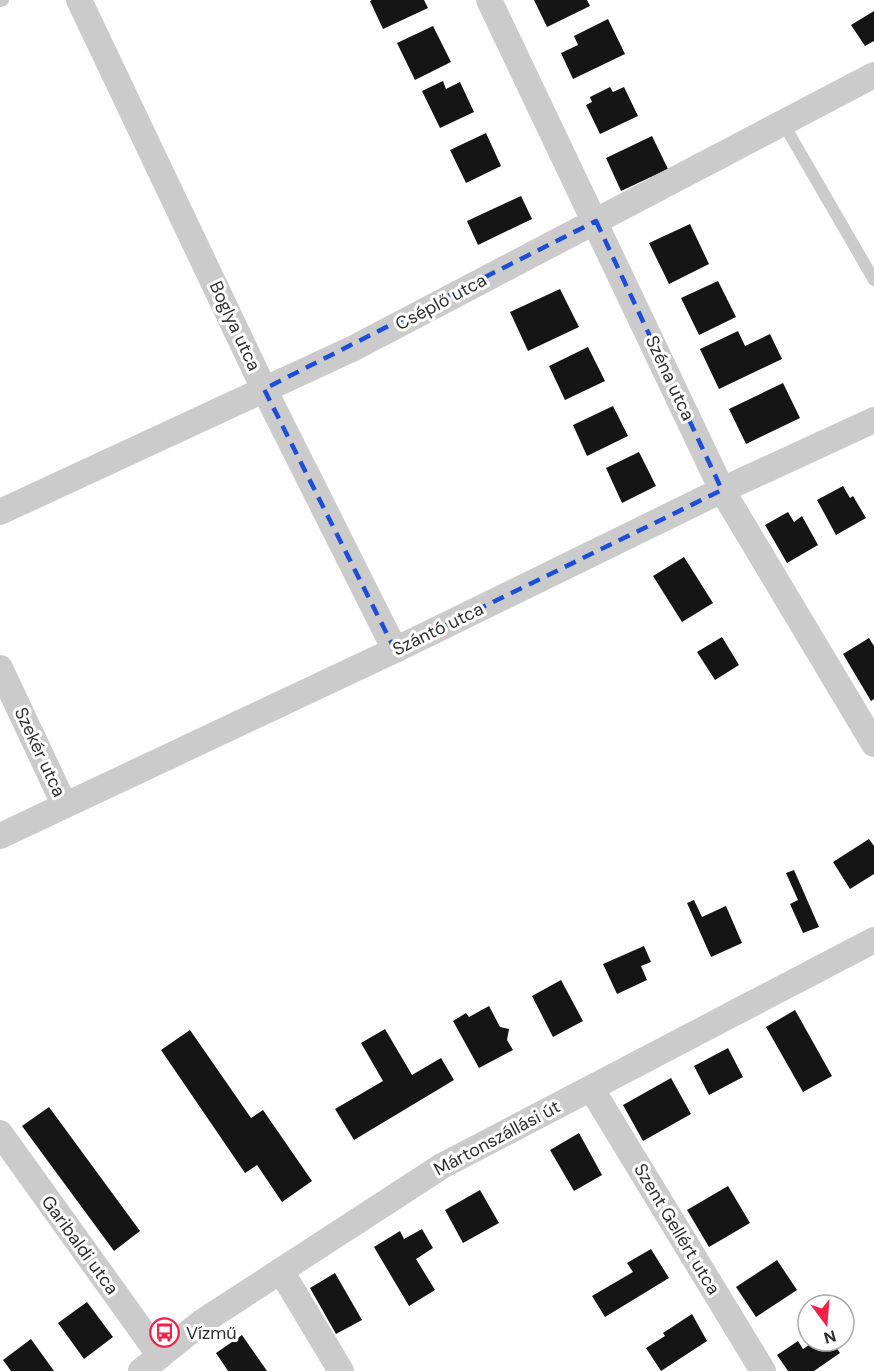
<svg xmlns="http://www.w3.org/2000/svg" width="874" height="1371" font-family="'DM Sans',sans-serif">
  <rect width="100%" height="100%" fill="#fff"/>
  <!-- building -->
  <g fill="#151515">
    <path d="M372,0h52l4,8 -45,21 -13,-28z"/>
    <path d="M534,0h53l3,6 -43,21z"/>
    <path d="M874,11v30l-9,5 -14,-21z"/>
    <path d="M608,19l17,35 -52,25 -12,-26 17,-8 -4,-9z"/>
    <path d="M433,26l18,36 -36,18 -18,-37z"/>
    <path d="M443,81l3,8 14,-7 14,30 -34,16 -18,-37z"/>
    <path d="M610,87l3,5 11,-5 14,29 -38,18 -14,-29 6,-3 -2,-5z"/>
    <path d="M486,133l15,33 -35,17 -16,-33z"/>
    <path d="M652,136l16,33 -47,22 -15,-33z"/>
    <path d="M521,196l11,23 -54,26 -11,-24z"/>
    <path d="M690,224l19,40 -40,20 -20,-41z"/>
    <path d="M718,281l18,36 -37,18 -18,-37z"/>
    <path d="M560,289l19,38 -51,24 -18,-39z"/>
    <path d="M738,331l7,15 25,-12 12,25 -63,30 -19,-40z"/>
    <path d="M588,347l17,34 -40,19 -16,-34z"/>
    <path d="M783,383l17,35 -54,26 -17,-35z"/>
    <path d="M613,406l15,30 -41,20 -14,-31z"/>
    <path d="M639,452l17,34 -34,17 -16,-35z"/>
    <path d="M843,486l7,12 3,-2 13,22 -30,17 -19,-35z"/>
    <path d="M788,512l6,10 8,-6 16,29 -31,18 -22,-38z"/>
    <path d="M684,557l29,46 -31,19 -29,-46z"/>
    <path d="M722,637l17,28 -24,15 -18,-28z"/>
    <path d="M869,638l5,8v53l-3,2 -28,-47z"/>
    <path d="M869,839l5,7v28l-24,15 -17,-27z"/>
    <path d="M794,870l25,57 -16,6 -13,-29 8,-4 -12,-27z"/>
    <path d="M694,900l8,17 24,-11 16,37 -31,14 -24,-54z"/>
    <path d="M644,946l7,16 -10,4 6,14 -30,14 -14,-30z"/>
    <path d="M561,980l22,41 -30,16 -21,-41z"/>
    <path d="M489,1006l11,21 9,2 -2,11 6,10 -34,18 -26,-47 13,-8 3,4z"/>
    <path d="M795,1010l37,66 -29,16 -37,-65z"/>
    <path d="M385,1029l27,46 29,-17 13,22 -100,60 -19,-31 48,-28 -22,-38z"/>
    <path d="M190,1030l61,88 12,-8 49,71 -30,21 -25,-37 -12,8 -84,-123z"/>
    <path d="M728,1048l15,29 -34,18 -15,-29z"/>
    <path d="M671,1078l20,36 -48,27 -20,-36z"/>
    <path d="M49,1107l91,124 -26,20 -92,-125z"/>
    <path d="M579,1133l23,42 -28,16 -24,-41z"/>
    <path d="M728,1186l22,37 -41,24 -22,-37z"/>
    <path d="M480,1190l19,33 -36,20 -18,-33z"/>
    <path d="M422,1229l11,19 -17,11 19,31 -26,16 -35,-59 26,-16 4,8z"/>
    <path d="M651,1249l18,29 -64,39 -13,-21 41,-24 -6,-9z"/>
    <path d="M777,1260l20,30 -41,27 -20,-30z"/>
    <path d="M335,1273l27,47 -26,14 -26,-46z"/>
    <path d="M87,1302l26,35 -29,22 -26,-36z"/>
    <path d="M692,1314l15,27 -46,30 -15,-23 19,-12 -2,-3z"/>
    <path d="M242,1335l25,36h-39l-12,-18z"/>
    <path d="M31,1339l23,32h-43l-8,-11z"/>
    <path d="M798,1341l5,8 12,-8h17l8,12 -26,18h-26l-11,-16z"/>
  </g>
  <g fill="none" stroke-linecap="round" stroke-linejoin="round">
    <!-- lane -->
    <g stroke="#cbcbcb" stroke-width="12">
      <path d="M0,1l3,-1"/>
      <path d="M783,123l91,157"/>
    </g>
    <!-- street -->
    <g stroke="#cbcbcb" stroke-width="26">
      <path d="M79,0l185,389 131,261"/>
      <path d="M489,0l233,490 152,254"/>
      <path d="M0,512l354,-164 520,-273"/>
      <path d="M0,668l64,136"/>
      <path d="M0,836l395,-186 327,-160 152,-70"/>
      <path d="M591,1088l172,283"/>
      <path d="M0,1133l160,223"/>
      <path d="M281,1271l60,100"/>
      <path d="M141,1371l61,-49 240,-156 432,-226"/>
    </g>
  </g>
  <!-- marked area -->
  <path fill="none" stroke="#1d4ed8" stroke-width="4.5" stroke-dasharray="12 8" stroke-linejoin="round" d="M596,221l126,269 -327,160 -131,-261z"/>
  <!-- icons -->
  <defs>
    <symbol id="bus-ring" viewBox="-11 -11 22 22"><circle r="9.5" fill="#fff" stroke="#f42148" stroke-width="1.5"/><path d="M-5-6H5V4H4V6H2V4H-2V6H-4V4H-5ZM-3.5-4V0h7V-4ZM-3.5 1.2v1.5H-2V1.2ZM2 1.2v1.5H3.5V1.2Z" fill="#f42148"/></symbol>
  </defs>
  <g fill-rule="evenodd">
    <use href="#bus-ring" x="148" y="1316" width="33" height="33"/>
  </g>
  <g text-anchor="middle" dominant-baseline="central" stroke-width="6" stroke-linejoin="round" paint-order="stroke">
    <!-- street labels -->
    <g font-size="18" fill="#2e2e2e" stroke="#fff">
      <text transform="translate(441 302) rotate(-28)">Cséplő utca</text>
      <text transform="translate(235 326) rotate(65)">Boglya utca</text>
      <text transform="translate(670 378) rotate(65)">Széna utca</text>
      <text transform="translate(438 629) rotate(-26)">Szántó utca</text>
      <text transform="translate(40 752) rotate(65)">Szekér utca</text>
      <text transform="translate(497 1138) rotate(-28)">Mártonszállási út</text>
      <text transform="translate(677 1229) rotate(59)">Szent Gellért utca</text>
      <text transform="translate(80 1245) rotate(54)">Garibaldi utca</text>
    </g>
    <!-- poi labels -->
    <g font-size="18" fill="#2e2e2e" stroke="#fff" text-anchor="start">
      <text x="186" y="1333">Vízmű</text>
    </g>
  </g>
  <!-- north arrow -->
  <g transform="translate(826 1323) rotate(164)"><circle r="28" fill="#ffffff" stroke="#ababab" stroke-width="1.5"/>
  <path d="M0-4.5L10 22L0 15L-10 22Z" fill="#f42148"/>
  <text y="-9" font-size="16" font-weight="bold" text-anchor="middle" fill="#2e2e2e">N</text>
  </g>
</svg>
